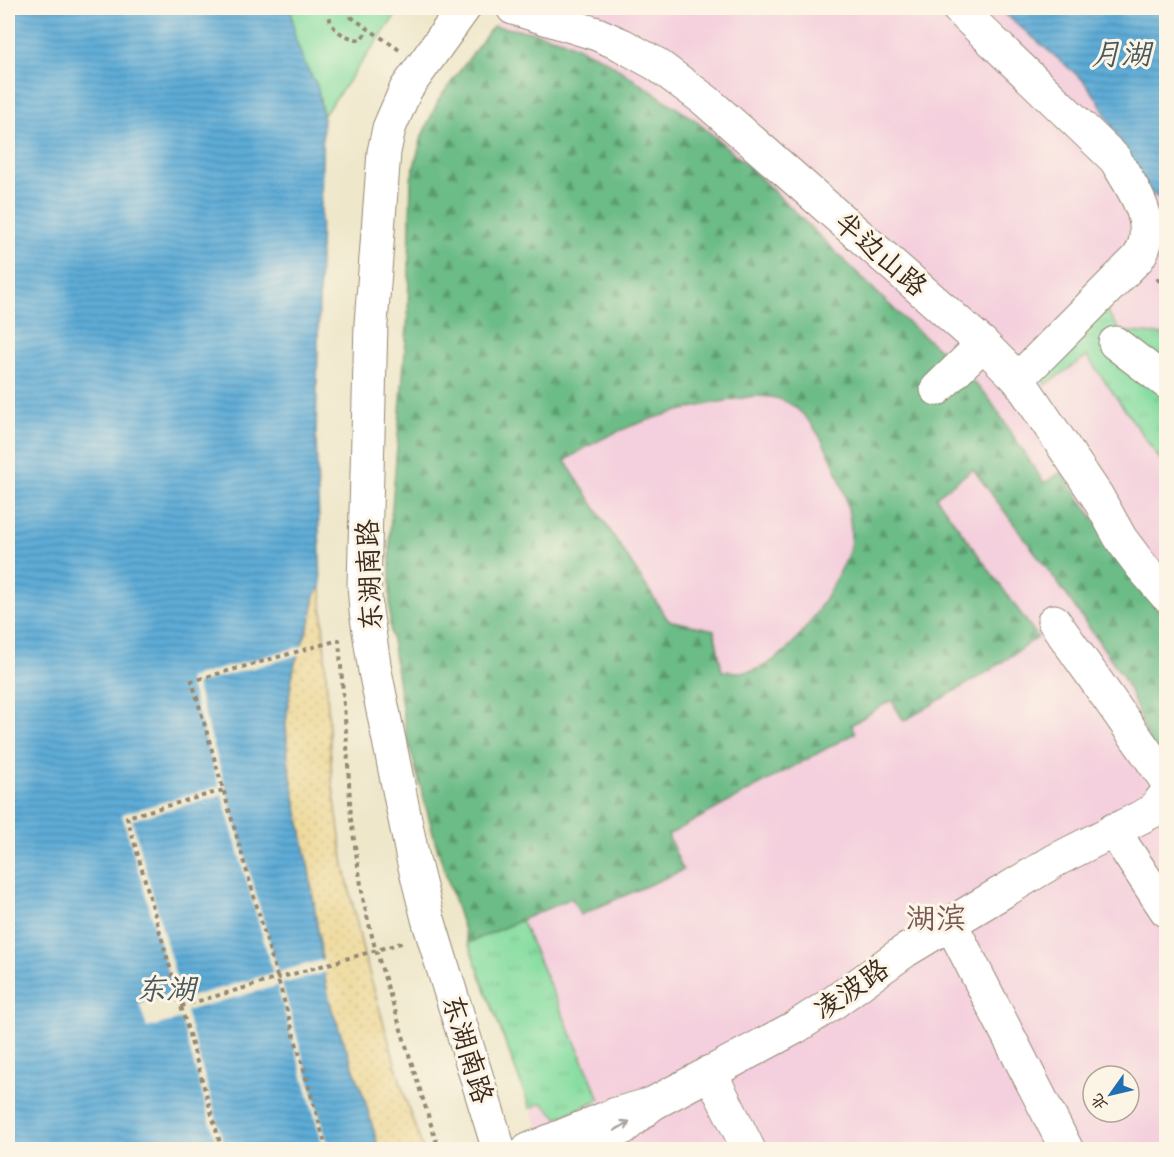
<svg xmlns="http://www.w3.org/2000/svg" width="1174" height="1157" font-family="Caveat,'LXGW WenKai TC',sans-serif">
  <defs>
    <pattern id="grass-tufts" width="24" height="20" patternUnits="userSpaceOnUse" patternTransform="scale(1.5)"><rect width="24" height="20" fill="#86dda1"/><path d="M3 7l-1-3M5 7V3M7 7l1-3M15 17l-1-3M17 17v-4M19 17l1-3" fill="none" stroke="#75be8a"/></pattern>
    <pattern id="forest-firs" width="22" height="20" patternUnits="userSpaceOnUse" patternTransform="scale(1.5)"><rect width="22" height="20" fill="#6cbc87"/><path d="M5 1l3.5 6h-7zM16 11l3.5 6h-7z" fill="#5a996e"/></pattern>
    <pattern id="sand-dots" width="8" height="8" patternUnits="userSpaceOnUse" patternTransform="scale(1.5)"><rect width="8" height="8" fill="#eeda9e"/><path d="M2 2h.1M6 6h.1" fill="none" stroke="#cdbb88" stroke-width="1.8" stroke-linecap="round"/></pattern>
    <pattern id="water-rules" width="6" height="5" patternUnits="userSpaceOnUse" patternTransform="scale(1.5)"><rect width="6" height="5" fill="#5dacd7"/><path d="M0 2.5h6" fill="none" stroke="#4e8cae"/></pattern>
  </defs>
  <rect width="100%" height="100%" fill="#fcf5e5"/>
  <filter id="ink" filterUnits="userSpaceOnUse"><feTurbulence type="fractalNoise" baseFrequency=".0167" numOctaves="2"/><feDisplacementMap in="SourceGraphic" scale="12" xChannelSelector="R" yChannelSelector="G"/><feConvolveMatrix kernelMatrix="1 2 1 2 8 2 1 2 1" color-interpolation-filters="sRGB"/></filter>
  <filter id="wash" filterUnits="userSpaceOnUse"><feTurbulence type="fractalNoise" baseFrequency=".008" numOctaves="4" result="noise"/><feDisplacementMap in="SourceGraphic" scale="24" xChannelSelector="R" yChannelSelector="G"/><feGaussianBlur stdDeviation="1.35" result="paint"/><feColorMatrix in="noise" values="0 0 0 0 0 0 0 0 0 0 0 0 0 0 0 0 0 1.4 0 .05"/><feComposite in="paint" operator="in"/></filter>
  <g filter="url(#wash)">
    <rect width="100%" height="100%" fill="#eee7ca"/>
    <!-- built -->
    <path fill="#f4cfdd" fill-rule="evenodd" d="M507,8h659v1141h-620l-78,-206 -32,-99 -30,-111 -16,-106v-97l18,-214 3,-137 11,-43 17,-37zM1093,1076h36v36h-36z"/>
    <!-- grass -->
    <g fill="url(#grass-tufts)" stroke="#608460" stroke-width="1.5">
      <path d="M1104,307l16,24 46,4v133l-79,-112 -42,29 -2,-11z"/>
      <path d="M521,920l79,179 -42,19 -16,-15 -12,5 -62,-165z"/>
    </g>
    <!-- forest -->
    <path fill="url(#forest-firs)" stroke="#547352" stroke-width="1.5" fill-rule="evenodd" d="M493,26l39,6 30,8 41,19 92,61 50,43 159,156 45,39 39,39 56,86 17,-11 73,104 32,40v154l-11,-13 -23,-61 -10,-21 -59,-85 -90,-121 -37,28 102,140 -46,32 -88,52 -13,-21 -40,25 4,8 -187,102 15,35 -103,45 -8,-17 -104,45 -32,-99 -30,-111 -16,-106v-97l18,-214 3,-137 11,-43 17,-37zM754,396c17,0 30,2 43,13 31,25 62,104 52,142 -2,7 -7,14 -10,21 -16,33 -43,78 -77,95 -14,7 -26,5 -40,4l-8,-41 -46,-10 -103,-159c55,-39 124,-55 189,-65z"/>
    <!-- sand -->
    <path fill="url(#sand-dots)" stroke="#94825e" stroke-width="1.5" d="M321,587l11,193 12,85 20,90 42,146 17,48h-44l-15,-52 -33,-90 -6,-28 -16,-109 -21,-109 -2,-38 5,-41 4,-19 15,-41 5,-27z"/>
    <!-- green -->
    <path fill="#86dda1" stroke="#608460" stroke-width="1.5" d="M291,8h110l-78,108 -6,-31 -11,-18 -11,-29z"/>
    <!-- water -->
    <g fill="url(#water-rules)" stroke="#4c6b7a" stroke-width="1.5">
      <path d="M8,8h283l4,30 11,29 11,18 6,31 -7,321 5,150 -6,8 -5,27 -15,41 -4,19 -5,41 2,38 21,109 16,109 6,28 33,90 15,52h-371z"/>
      <path d="M998,8h168v193l-11,-5 -10,-8 -49,-91 -13,-17z"/>
    </g>
    <!-- pier -->
    <path fill="#eee7ca" fill-rule="evenodd" d="M305,645l-3,9 -106,30 82,288 47,-13 2,13 -45,12 47,165h-5l-47,-163 -91,25 39,138h-7l-37,-130 -34,9 -8,-25 35,-10 -52,-179 97,-28 -31,-108zM222,795l51,178 -91,26 -50,-179z"/>
  </g>
  <g filter="url(#ink)">
    <g fill="none" stroke-linecap="round" stroke-linejoin="round">
      <defs>
        <g id="minor">
          <path d="M464,8l-58,81 -17,39 -5,24 -13,172 -7,260 2,27 9,60 38,188 15,60 71,231"/>
          <path d="M513,8l84,26 25,11 34,19 49,36 278,244 35,35 79,117 24,43 21,28 24,28"/>
          <path d="M958,8l157,151c17,29 46,66 23,99l-120,121"/>
          <path d="M1115,343l51,39"/>
          <path d="M937,389l46,-45"/>
          <path d="M1054,621l112,159"/>
          <path d="M1113,830l53,80"/>
          <path d="M951,924l116,226"/>
          <path d="M710,1072l39,78"/>
          <path d="M652,1104l142,-76 36,-23 75,-54 66,-40 85,-51 97,-49 13,-17"/>
          <path d="M528,1150l88,-36 36,-10 -29,24 -54,22"/>
        </g>
      </defs>
      <!-- minor casing -->
      <use href="#minor" stroke="#948874" stroke-width="35"/>
      <!-- path -->
      <g stroke="#948874" stroke-width="4" stroke-dasharray="4.5 4.5" stroke-linecap="butt">
        <path d="M330,8c-4,21 13,29 31,32l7,-11"/>
        <path d="M353,8l-2,9 50,34"/>
        <path d="M1157,278l9,11"/>
        <path d="M181,1006l224,-64"/>
        <path d="M222,1150l-95,-333 97,-27"/>
        <path d="M327,1150l-135,-469 147,-41 8,105 4,75 13,84 10,40 65,206"/>
      </g>
      <!-- minor -->
      <use href="#minor" stroke="#fff" stroke-width="33"/>
    </g>
    <!-- one-way arrows -->
    <defs><path id="oneway-shaft" d="M-6 0H5M1.5-3L5.5 0L1.5 3" fill="none" stroke-width="1.6" stroke-linecap="round" stroke-linejoin="round" transform="scale(1.5)"/></defs>
    <use stroke="#a79f9a" href="#oneway-shaft" transform="translate(622 1126) rotate(-31)"/>
  </g>
  <g text-anchor="middle" dominant-baseline="central" stroke-width="6" stroke-linejoin="round" paint-order="stroke">
    <!-- street labels -->
    <g font-size="28" fill="#3b2a1e" stroke="#fcf5e5">
      <text transform="translate(881 254) rotate(41)">半边山路</text>
      <text transform="translate(369 575) rotate(-92)">东湖南路</text>
      <text transform="translate(851 989) rotate(-35)">凌波路</text>
      <text transform="translate(468 1049) rotate(73)">东湖南路</text>
    </g>
    <!-- water labels -->
    <g font-size="30" font-style="italic" fill="#47585f" stroke="#fcf5e5">
      <text x="1121" y="54">月湖</text>
      <text x="166" y="989">东湖</text>
    </g>
    <!-- neighbourhood labels -->
    <g font-size="30" fill="#795657" stroke="#fcf5e5">
      <text x="936" y="918">湖滨</text>
    </g>
  </g>
  <!-- margin -->
  <rect width="1174" height="1157" fill="none" stroke="#fcf5e5" stroke-width="30"/>
  <!-- north arrow -->
  <g transform="translate(1111 1094) rotate(236)"><circle r="28" fill="#fcf5e5" stroke="#afa495" stroke-width="1.5"/>
  <path d="M0-4.5L10 22L0 15L-10 22Z" fill="#1f6fb2"/>
  <text y="-9" font-size="16" font-weight="bold" text-anchor="middle" fill="#3b2a1e">北</text>
  </g>
</svg>
